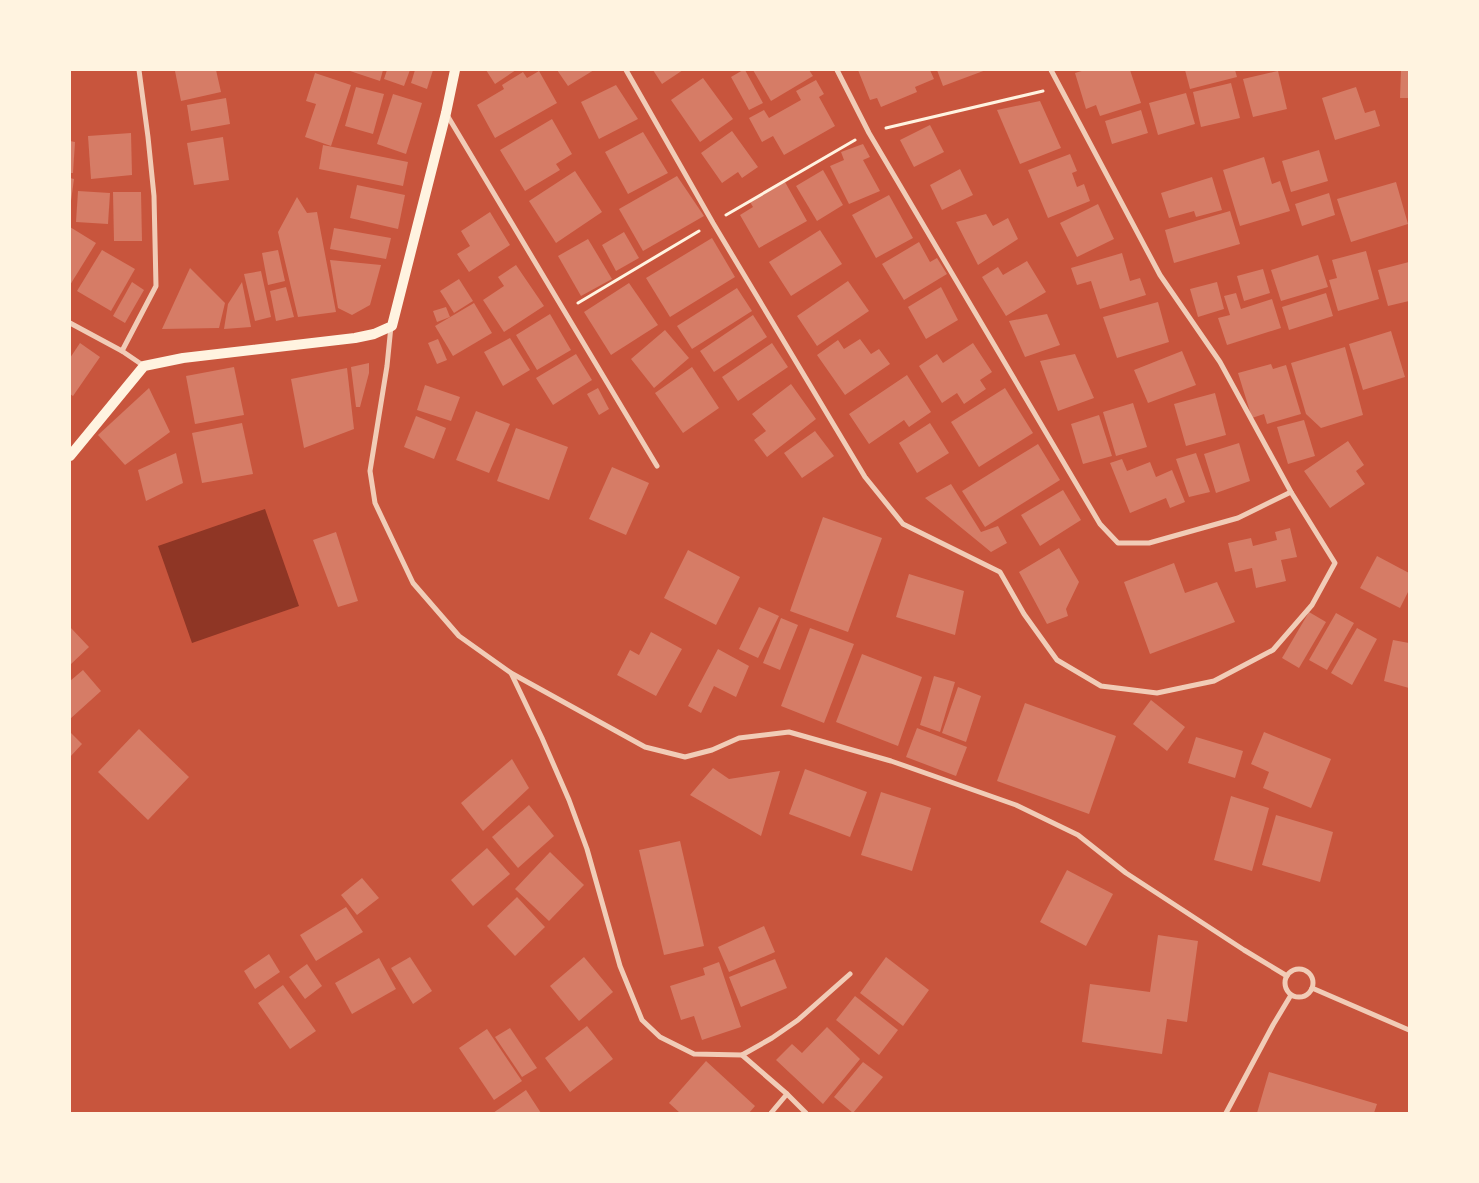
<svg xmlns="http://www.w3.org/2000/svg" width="1479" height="1183" font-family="'Roboto Condensed',sans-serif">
  <rect width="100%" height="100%" fill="#c8553d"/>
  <!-- water -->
  <path fill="#8f3625" d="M265,509l34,97 -107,37 -34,-97z"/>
  <!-- building -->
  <g fill="#d67c66">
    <path d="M181,70h35l5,22 -40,9 -6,-30z"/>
    <path d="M347,70h36l-3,11z"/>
    <path d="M387,70h23l-6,16 -20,-7z"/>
    <path d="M415,70h18l-6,19 -16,-6z"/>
    <path d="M486,70h30l-21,14z"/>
    <path d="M557,70h37l-26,16z"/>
    <path d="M653,70h30l-21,14z"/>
    <path d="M743,70h2l18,33 -14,7 -18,-33z"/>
    <path d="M753,70h56l4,6 -42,25z"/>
    <path d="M858,70h72l4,9 -19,8 2,5 -36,15 -4,-9 -7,2z"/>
    <path d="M937,70h49l-43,16z"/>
    <path d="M1085,70h45l11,33 -41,13 -4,-11 -10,4 -11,-36z"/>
    <path d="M1185,70h50l2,7 -47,12z"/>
    <path d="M1401,70h8v28h-9z"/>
    <path d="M539,71l18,32 -62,35 -18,-33 27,-16 -2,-4 21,-13 4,6z"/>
    <path d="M1278,71l9,38 -34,8 -10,-38z"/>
    <path d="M315,73l36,12 -20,61 -26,-9 11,-33 -10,-3z"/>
    <path d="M703,78l30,41 -33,23 -29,-42z"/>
    <path d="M816,80l8,14 -5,3 16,29 -51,29 -11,-19 -11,6 -13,-24 15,-8 5,8 32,-18 -5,-9z"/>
    <path d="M1231,83l9,35 -39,9 -8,-35z"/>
    <path d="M616,85l22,34 -39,20 -18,-37z"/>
    <path d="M356,87l28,7 -11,40 -28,-8z"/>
    <path d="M1356,87l9,26 10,-3 5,16 -45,14 -13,-42z"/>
    <path d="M1186,93l9,31 -37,11 -9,-32z"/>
    <path d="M393,94l29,9 -16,51 -29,-10z"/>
    <path d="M226,98l4,26 -39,7 -4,-26z"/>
    <path d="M1040,101l21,47 -41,16 -23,-54z"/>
    <path d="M1141,110l7,23 -36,11 -7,-23z"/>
    <path d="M552,119l20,35 -16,10 4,6 -35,21 -25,-41z"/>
    <path d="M930,125l14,27 -30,15 -14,-27z"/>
    <path d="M732,131l26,36 -16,11 -4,-6 -16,11 -21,-30z"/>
    <path d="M643,132l25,41 -40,21 -23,-42z"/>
    <path d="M131,133l1,42 -41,4 -3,-43z"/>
    <path d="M223,137l6,43 -35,5 -7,-42z"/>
    <path d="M70,141l5,1 -2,31h-3z"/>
    <path d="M863,144l7,13 -7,3 17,31 -31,13 -19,-38 14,-6 -3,-8z"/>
    <path d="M323,145l85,17 -5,24 -84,-17z"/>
    <path d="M1319,150l9,31 -37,11 -9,-31z"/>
    <path d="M1070,154l7,17 -5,2 5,14 7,-3 6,17 -42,17 -20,-48z"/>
    <path d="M1264,157l8,27 8,-3 10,30 -50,15 -17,-56z"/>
    <path d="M960,169l13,26 -31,15 -12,-25z"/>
    <path d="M823,170l20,35 -26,16 -21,-35z"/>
    <path d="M575,171l27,41 -46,31 -27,-42z"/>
    <path d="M677,176l27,40 -61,35 -24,-42z"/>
    <path d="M1212,177l10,33 -26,7 -2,-6 -25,7 -8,-25z"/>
    <path d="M70,178l4,1 -3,22h-1z"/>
    <path d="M785,182l22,39 -48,27 -19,-33 13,-8 -3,-5z"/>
    <path d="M1396,182l12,42 -57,18 -14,-43z"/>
    <path d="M357,185l48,10 -7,34 -48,-11z"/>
    <path d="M78,191l32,2 -2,31 -32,-2z"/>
    <path d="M113,192h28l1,49h-28z"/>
    <path d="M1329,193l6,22 -33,11 -7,-22z"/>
    <path d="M889,195l24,43 -37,20 -24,-43z"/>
    <path d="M297,197l10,16 10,-1 19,100 -38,5 -20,-85z"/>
    <path d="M1098,204l16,35 -37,18 -17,-34z"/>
    <path d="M1230,211l10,33 -66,19 -9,-33z"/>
    <path d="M490,212l20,33 -41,27 -12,-18 13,-8 -9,-15z"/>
    <path d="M986,214l7,12 15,-8 10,21 -40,26 -22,-43z"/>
    <path d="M70,227l26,16 -26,42z"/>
    <path d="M334,228l57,10 -5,21 -56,-10z"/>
    <path d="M820,230l22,34 -51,32 -22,-34z"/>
    <path d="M624,232l15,26 -23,13 -14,-26z"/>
    <path d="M712,238l23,39 -65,40 -24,-39z"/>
    <path d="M588,239l24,40 -31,17 -23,-40z"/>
    <path d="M919,242l11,20 7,-4 10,16 -43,26 -22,-36z"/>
    <path d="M102,250l33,19 -24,42 -34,-20z"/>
    <path d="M278,250l7,31 -17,4 -6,-32z"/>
    <path d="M1366,251l13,48 -41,12 -9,-31 8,-2 -5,-18z"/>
    <path d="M1122,253l8,28 10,-3 6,17 -46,14 -9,-28 -14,4 -6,-17z"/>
    <path d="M1318,255l10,32 -47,14 -10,-31z"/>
    <path d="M330,260l51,5 -11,40 -18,10 -14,-7z"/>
    <path d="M1027,261l19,31 -40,24 -24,-39 16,-10 5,8z"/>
    <path d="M1409,262v39l-21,5 -10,-36z"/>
    <path d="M516,265l28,41 -40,26 -21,-32 21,-14 -6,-9z"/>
    <path d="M190,268l35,35 -6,25 -57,1z"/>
    <path d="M1263,269l7,24 -26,8 -7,-25z"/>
    <path d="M261,271l10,46 -16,4 -11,-47z"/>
    <path d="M459,279l14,22 -19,12 -14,-22z"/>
    <path d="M848,281l21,30 -52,35 -20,-30z"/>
    <path d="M132,282l12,8 -19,33 -12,-7z"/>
    <path d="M242,282l9,45 -27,2 4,-25z"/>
    <path d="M1217,282l7,27 -26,8 -8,-28z"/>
    <path d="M629,283l29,42 -47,30 -27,-43z"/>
    <path d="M286,287l8,30 -18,4 -6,-30z"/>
    <path d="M941,287l17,33 -32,19 -18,-32z"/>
    <path d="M737,288l15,23 -60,38 -15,-23z"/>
    <path d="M1236,293l5,16 31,-10 9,29 -54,17 -9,-27 12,-3 -6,-19z"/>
    <path d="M1326,293l7,23 -44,14 -7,-23z"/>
    <path d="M1158,302l11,40 -52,16 -14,-41z"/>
    <path d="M474,303l18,30 -39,23 -18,-30z"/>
    <path d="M446,307l4,10 -13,5 -4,-11z"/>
    <path d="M550,314l21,36 -34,20 -21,-35z"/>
    <path d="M1047,314l13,31 -35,12 -16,-36z"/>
    <path d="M753,315l14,22 -53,35 -14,-21z"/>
    <path d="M665,330l24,28 -35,30 -23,-29z"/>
    <path d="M1391,331l14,46 -42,13 -14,-46z"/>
    <path d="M510,338l20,32 -27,16 -19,-34z"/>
    <path d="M438,339l9,21 -10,4 -9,-21z"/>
    <path d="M860,339l11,15 8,-5 11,15 -45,31 -28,-40 21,-15 6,9z"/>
    <path d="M80,343l20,14 -27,39 -3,-2v-36z"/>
    <path d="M772,343l16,24 -50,34 -16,-24z"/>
    <path d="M973,343l19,29 -12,8 6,9 -22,15 -7,-11 -15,10 -23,-37 18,-12 6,9z"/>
    <path d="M1345,347l18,68 -42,13 -15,-14 -15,-51z"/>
    <path d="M1182,351l14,34 -48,18 -14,-33z"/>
    <path d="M576,354l16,26 -39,25 -17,-27z"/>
    <path d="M1075,354l19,44 -36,13 -18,-50z"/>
    <path d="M369,363v10l-9,34h-4l-5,-40z"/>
    <path d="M1271,364l2,5 13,-4 15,49 -34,10 -3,-10 -12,4 -14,-45z"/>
    <path d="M234,367l10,48 -49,9 -9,-48z"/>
    <path d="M692,367l27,41 -36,25 -28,-40z"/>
    <path d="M347,368l7,61 -50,19 -13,-69z"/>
    <path d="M907,375l24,37 -22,15 -5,-7 -35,24 -20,-30z"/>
    <path d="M791,384l25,35 -49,38 -13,-17 12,-9 -14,-17z"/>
    <path d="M425,385l35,12 -9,24 -34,-11z"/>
    <path d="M149,388l21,44 -45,33 -27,-30z"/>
    <path d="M598,388l11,21 -10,6 -12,-21z"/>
    <path d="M1005,388l28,45 -54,34 -28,-45z"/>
    <path d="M1215,393l11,42 -40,11 -12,-42z"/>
    <path d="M1133,403l14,44 -31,9 -13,-44z"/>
    <path d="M476,411l34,13 -21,49 -33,-13z"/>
    <path d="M1099,415l13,41 -29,8 -12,-40z"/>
    <path d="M416,416l30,12 -12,31 -30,-12z"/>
    <path d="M1304,420l11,36 -27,8 -11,-37z"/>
    <path d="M242,423l11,51 -51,9 -10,-50z"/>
    <path d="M930,423l19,30 -32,20 -18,-30z"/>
    <path d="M516,428l52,19 -19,53 -52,-19z"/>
    <path d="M815,431l19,25 -32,22 -18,-25z"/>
    <path d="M1348,441l16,24 -8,6 9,13 -35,24 -26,-37z"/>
    <path d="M1239,443l11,38 -34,12 -12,-39z"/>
    <path d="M1038,444l22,36 -75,47 -23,-36z"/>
    <path d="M176,453l7,30 -37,18 -8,-31z"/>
    <path d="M1196,453l14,39 -21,5 -13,-38z"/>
    <path d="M1122,459l5,12 23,-9 6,15 16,-7 13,32 -15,6 -4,-10 -36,15 -20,-50z"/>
    <path d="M612,467l37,16 -23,52 -37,-16z"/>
    <path d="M951,484l30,48 17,-6 9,17 -16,9 -66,-54z"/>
    <path d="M1063,490l18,30 -41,26 -19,-31z"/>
    <path d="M823,517l59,21 -34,94 -58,-21z"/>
    <path d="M1290,528l7,29 -16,3 5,21 -30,7 -4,-20 -17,4 -7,-29 23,-5 2,8 24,-6 -2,-8z"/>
    <path d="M336,532l22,69 -20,6 -25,-67z"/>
    <path d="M1059,548l20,34 -13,27 2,7 -21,8 -28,-52z"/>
    <path d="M688,550l52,27 -24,48 -52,-27z"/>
    <path d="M1377,556l32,17v17l-9,18 -40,-20z"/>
    <path d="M1174,563l11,30 32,-11 18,40 -85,32 -26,-72z"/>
    <path d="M909,574l55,17 -9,44 -59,-18z"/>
    <path d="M759,607l20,9 -21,42 -19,-9z"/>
    <path d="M1309,612l17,10 -27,46 -17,-10z"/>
    <path d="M1336,613l18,10 -27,47 -18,-10z"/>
    <path d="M781,618l17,7 -18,45 -17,-7z"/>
    <path d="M70,627l19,20 -19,18z"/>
    <path d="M810,628l44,16 -30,79 -43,-17z"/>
    <path d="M1357,628l20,11 -25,46 -21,-12z"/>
    <path d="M651,632l31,17 -26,47 -39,-21 13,-25 9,5z"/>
    <path d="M1393,640l16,3v45l-25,-7z"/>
    <path d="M718,649l31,17 -13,31 -22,-11 -13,27 -13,-7z"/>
    <path d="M862,654l60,23 -24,69 -62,-24z"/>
    <path d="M83,670l18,21 -31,28v-38z"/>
    <path d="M934,676l21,6 -15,50 -20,-7z"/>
    <path d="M958,687l23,9 -15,46 -24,-9z"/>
    <path d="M1151,700l34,27 -18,24 -34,-27z"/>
    <path d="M1025,703l91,33 -27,78 -92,-33z"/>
    <path d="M917,728l50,19 -11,29 -50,-19z"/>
    <path d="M139,729l50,48 -41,43 -50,-48z"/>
    <path d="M70,732l12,12 -12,13z"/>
    <path d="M1264,732l67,27 -20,49 -48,-20 6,-16 -18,-8z"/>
    <path d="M1196,737l47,14 -8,27 -47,-15z"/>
    <path d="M512,759l17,29 -46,43 -22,-28z"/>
    <path d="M713,768l16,11 51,-8 -19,65 -71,-41z"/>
    <path d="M805,769l62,23 -17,45 -61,-23z"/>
    <path d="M881,792l50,16 -19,63 -51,-16z"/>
    <path d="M1231,796l38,12 -17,63 -38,-11z"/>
    <path d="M529,805l25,31 -36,32 -26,-31z"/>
    <path d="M1276,815l57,17 -13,50 -58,-17z"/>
    <path d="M680,841l24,105 -40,9 -25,-105z"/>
    <path d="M487,848l23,26 -37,32 -22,-26z"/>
    <path d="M550,852l34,33 -35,36 -34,-32z"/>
    <path d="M1067,870l46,24 -27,52 -46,-24z"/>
    <path d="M362,878l17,20 -22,17 -16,-20z"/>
    <path d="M517,897l28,30 -30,29 -28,-30z"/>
    <path d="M346,907l17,25 -47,29 -16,-26z"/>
    <path d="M764,926l11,26 -46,20 -11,-25z"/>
    <path d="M1158,935l40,6 -11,81 -20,-3 -5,35 -80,-12 8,-58 60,8z"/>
    <path d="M269,954l11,18 -25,17 -11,-18z"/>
    <path d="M410,957l22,34 -19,13 -22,-36z"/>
    <path d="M584,957l29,35 -34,29 -29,-35z"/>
    <path d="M886,957l43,33 -26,36 -43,-33z"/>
    <path d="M379,958l17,31 -44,25 -17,-31z"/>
    <path d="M775,959l12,29 -46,19 -12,-30z"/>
    <path d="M719,962l22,65 -39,13 -8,-24 -13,4 -11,-34 35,-11 -2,-7z"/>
    <path d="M307,964l15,22 -17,13 -16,-22z"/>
    <path d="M283,985l33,46 -26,18 -32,-46z"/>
    <path d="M855,996l43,34 -19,25 -43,-35z"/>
    <path d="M587,1026l26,33 -43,33 -25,-34z"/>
    <path d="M827,1027l33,32 -37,45 -47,-44 16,-16 10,9z"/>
    <path d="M510,1028l27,40 -15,9 -27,-40z"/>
    <path d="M487,1029l35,52 -28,19 -35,-52z"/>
    <path d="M706,1061l49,45 -6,7h-69l-11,-10z"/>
    <path d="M863,1062l20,15 -30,36 -19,-16z"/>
    <path d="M1269,1072l108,32 -3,9h-117z"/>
    <path d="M526,1090l15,23h-48z"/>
  </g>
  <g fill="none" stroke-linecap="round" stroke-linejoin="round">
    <!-- path -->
    <g stroke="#fff3e0" stroke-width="3">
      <path d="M886,128l157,-37"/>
      <path d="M726,215l129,-75"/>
      <path d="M578,303l121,-72"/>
    </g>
    <!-- minor -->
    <g stroke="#f1ccb7" stroke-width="5">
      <path d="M626,70l87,153 152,254 38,47 97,48 24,42 33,46 44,26 56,7 57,-12 59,-31 39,-45 23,-42 -44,-71 -71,-130 -60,-87 -109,-205"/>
      <path d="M837,70l32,63 231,391 18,19h31l89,-25 53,-26"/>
      <path d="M447,115l210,351"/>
      <path d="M70,323l52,28 22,15"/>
      <path d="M391,326l-4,40 -17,105 5,32 38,80 46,53 52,37 134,74 40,10 27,-7 27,-12 50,-6 102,29 125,44 62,30 48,38 118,77 43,26"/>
      <path d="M122,351l34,-65 -2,-90 -6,-59 -9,-67"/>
      <path d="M511,673l31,65 27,62 18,49 33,117 22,54 18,17 34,17 48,1 45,39 19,19"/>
      <circle cx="1299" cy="983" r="14"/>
      <path d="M1312,988l97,42"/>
      <path d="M742,1055l30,-17 26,-18 52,-46"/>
      <path d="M771,1113l16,-19"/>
      <path d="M1226,1113l47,-88 18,-30"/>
    </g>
    <!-- secondary -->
    <path stroke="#fff3e0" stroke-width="10" d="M70,456l74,-90 39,-8 172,-20 19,-4 18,-8 54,-213 9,-43"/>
  </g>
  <!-- border -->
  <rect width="1479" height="1183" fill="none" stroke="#fff3e0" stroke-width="142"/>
</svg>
